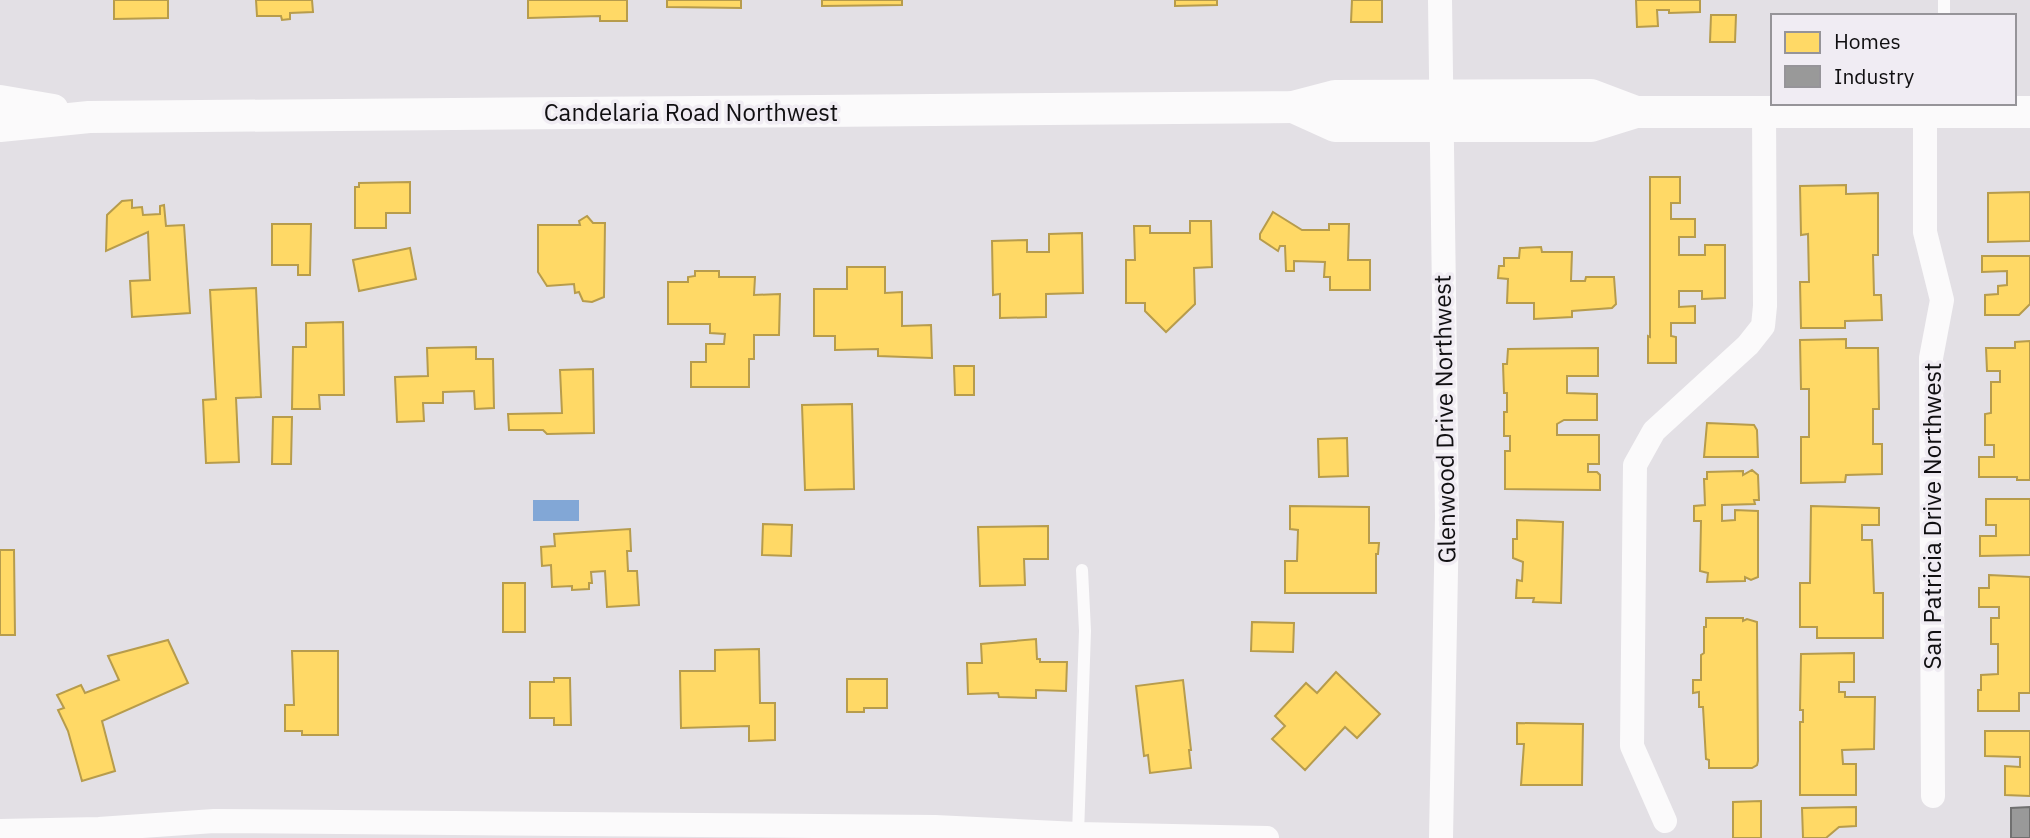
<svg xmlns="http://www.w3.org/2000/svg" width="2030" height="838" font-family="'IBM Plex Sans',sans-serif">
  <rect width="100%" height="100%" fill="#e3e0e5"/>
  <!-- water -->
  <rect fill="#82a7d6" x="533" y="500" width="46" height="21"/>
  <!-- homes -->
  <g fill="#ffd966" stroke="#b79c4c" stroke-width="2">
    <path d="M114,0h54v18l-54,1z"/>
    <path d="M256,0h56l1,12 -23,1v6l-8,1 -1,-4h-24z"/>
    <path d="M528,0h99v21h-27v-5l-72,2z"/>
    <path d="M667,0h74v8l-74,-1z"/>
    <path d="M822,0h80v5l-80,1z"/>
    <path d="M1175,0h42v5l-42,1z"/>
    <path d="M1352,0h30v22h-31z"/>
    <path d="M1636,0h64v12l-31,1v-3h-12l1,16 -21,1z"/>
    <path d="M1711,15h25l-1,27h-25z"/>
    <path d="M1650,177h30v26h-9v16h24v18h-16v18h26v-10h20v53l-23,1v-8h-23v16l16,-1v17h-24v13l5,1v26h-28v-27l2,1z"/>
    <path d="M410,182v31h-24v15h-31v-41h4v-4z"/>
    <path d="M1846,185v9l32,-1v62h-5l1,40h7l1,25 -37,1v7h-44l-1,-46h9l-1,-48 -7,1 -1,-49z"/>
    <path d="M2030,192v49l-42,1v-49z"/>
    <path d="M132,200v8l10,-1 1,8 17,-1v-8l4,-1 2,21 18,-1 6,88 -58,4 -2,-36 20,-1 -2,-48 -42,19 1,-36 15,-14z"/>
    <path d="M1273,212l29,18h27v-6h20l-1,36h22v30h-40v-13h-6l1,-15 -31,-1v10h-8l-1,-25h-5l-2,5 -18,-12v-5z"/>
    <path d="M587,216l6,7h12l-1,74 -12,5 -9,-1 -4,-9 -4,1 -1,-9 -27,2 -9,-14v-47h42l-1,-4z"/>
    <path d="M1190,221h21l1,46 -18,1 1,36 -29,28 -21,-21v-8h-19v-43h9l-1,-34h16v7h40z"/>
    <path d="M272,224h39l-1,51h-12v-10h-26z"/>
    <path d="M1082,233l1,60 -37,1v23l-46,1v-24l-7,1 -1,-54 35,-1v12h22v-18z"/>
    <path d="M1541,247l1,5h30l-1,29h14l1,-4h28l2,27 -4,4 -40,3v6l-38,2v-16h-27l1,-24 -10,-1 1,-12h5v-8h15l1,-10z"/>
    <path d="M410,248l6,31 -57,12 -6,-31z"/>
    <path d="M1982,256h48v48l-11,11h-34v-20l13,-1v-8l9,-1v-14l-25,1z"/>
    <path d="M847,267h38v26l17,-1v34l29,-1 1,33 -54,-2v-7l-43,1v-14h-21v-47h33z"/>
    <path d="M695,271h24v6h36l-1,18 26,-1 -1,41h-25v24h-5v28h-58v-25h15v-18h18l1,-10 -15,-1v-9h-42v-42h20v-5l7,-1z"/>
    <path d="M256,288l5,109 -25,1 3,64 -33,1 -3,-63 13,-1 -6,-109z"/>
    <path d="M343,322l1,73h-25l1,14h-28l1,-62h13v-24z"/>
    <path d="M1846,339v9h32l1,61h-6v35h9v30l-36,1 -1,7 -44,1v-46h8v-48h-8l-1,-49z"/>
    <path d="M2030,341v139h-13v-3h-38v-20h15v-12h-9v-31l6,-1v-31h9v-11h-13l-1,-23h29v-6z"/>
    <path d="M476,347v12h17l1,49 -19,1 -1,-18 -31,1v11h-20l1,18 -27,1 -2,-45 33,-1 -1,-28z"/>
    <path d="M1598,348v28h-31v17l30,1v26h-33l-7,4v11h42v29h-11v8h9l3,3v15l-95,-1v-38h5v-15h-6v-24h3v-19h-3l-1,-29h4l1,-15z"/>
    <path d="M954,366h20v29h-19z"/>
    <path d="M593,369l1,64 -47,1 -4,-4h-34l-1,-16 54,-1 -2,-43z"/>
    <path d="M852,404l2,85 -49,1 -3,-85z"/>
    <path d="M273,417h19l-1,47h-19z"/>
    <path d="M1707,423l47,2 3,5 1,27h-54z"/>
    <path d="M1347,438l1,38 -29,1 -1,-38z"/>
    <path d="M1752,470l6,5 1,25h-5l1,4 -33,1v16l13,-1v-10l23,1v66l-7,3 -6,-3v4l-38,1 1,-9 -8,-2 1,-50h-7v-15l11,-1 -1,-26h3v-7l36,-1v4z"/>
    <path d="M1986,499h44v56l-50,1v-20h16v-11h-10z"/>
    <path d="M1290,506l79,1v36h10l-1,11h-2v39h-91v-32h12l1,-31 -8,-1z"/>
    <path d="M1811,506l68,2v17h-17v15h10l2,53h9v45h-66v-11h-17v-44h10z"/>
    <path d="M1517,520l46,2 -2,81 -28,-1 1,-4h-18l1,-18 5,1 1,-19 -10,-4v-19h4z"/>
    <path d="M763,524l29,1 -1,31 -29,-1z"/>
    <path d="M1048,526v33h-24l1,26 -45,1 -2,-59z"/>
    <path d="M630,529l1,22h-4l1,20h9l2,34 -32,2 -2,-36 -14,1 1,11h-3v6l-17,1v-4l-20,1 -1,-22 -9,1 -1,-19 14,-1 -1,-12z"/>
    <path d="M0,550h14l1,85h-15z"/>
    <path d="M1989,575l41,2v116h-11v18h-41v-21h3v-15l17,-1v-30h-7v-26h8v-11h-20v-19h10z"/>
    <rect x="503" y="583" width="22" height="49"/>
    <path d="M1706,618h37v3l4,-2 10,3 1,139 -1,4 -5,3h-43v-8l-3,-1 -3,-52h-4v-15l-6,1v-13h8v-25l3,-2v-26h2z"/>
    <path d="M1252,622l42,1 -1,29 -42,-1z"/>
    <path d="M1036,639l1,20h3v3h27l-1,29 -30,-1v8l-37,-1 -1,-4 -30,1 -1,-31h15l-1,-19z"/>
    <path d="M168,640l20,43 -86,38 13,50 -33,10 -14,-50 -10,-21 6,-2 -7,-13 24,-10 4,8 34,-13 -11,-24z"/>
    <path d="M759,649l1,54h15v37l-26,1v-15l-68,2 -1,-57h35v-21z"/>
    <path d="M292,651h46v84h-36v-4h-17v-26h9z"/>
    <path d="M1854,653v29h-15v10h6v5h30l-1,52 -32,1 1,14h13v31h-56v-73h3v-12h-3l1,-56z"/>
    <path d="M1336,672l44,42 -23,24 -12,-11 -40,43 -33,-31 13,-13 -10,-10 31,-33 11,10z"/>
    <path d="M554,678h16l1,47h-17v-7h-24v-36h24z"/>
    <path d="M847,679h40v29h-23v4h-17z"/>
    <path d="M1183,680l8,70h-2l2,18 -41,5 -2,-18 -4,1 -8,-70z"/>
    <path d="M1517,723l66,1 -1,61h-61l3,-41h-7z"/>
    <path d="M1985,731h45v65l-25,-1v-29l15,1v-10l-35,-1z"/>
    <path d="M1761,801v37h-28v-36z"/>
    <path d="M1856,807v19l-17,1 -13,11h-23l-1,-30z"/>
  </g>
  <!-- industry -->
  <path fill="#999" stroke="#707070" stroke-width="2" d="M2030,807v31h-19v-30z"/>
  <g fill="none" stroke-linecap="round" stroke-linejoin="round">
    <!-- service -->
    <g stroke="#fbfafb" stroke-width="12">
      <path d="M1944,0v16"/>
      <path d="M1078,834l7,-203 -3,-61"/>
    </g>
    <!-- minor -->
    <g stroke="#fbfafb" stroke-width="24">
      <path d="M1440,0l7,517 -6,321"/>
      <path d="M1925,113v119l17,68 -11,58 2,438"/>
      <path d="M1665,821l-33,-75 3,-281 19,-34 94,-86 15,-19 2,-20 -1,-193"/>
      <path d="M0,831l99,-2 115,-8 721,6 143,7 189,4"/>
    </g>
    <!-- tertiary -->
    <g stroke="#fbfafb" stroke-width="32">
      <path d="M0,101l53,9"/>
      <path d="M1293,107l42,19h256l45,-14h394"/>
      <path d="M0,126l89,-9 1204,-10 42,-11 256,-1 45,17"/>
    </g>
  </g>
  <g text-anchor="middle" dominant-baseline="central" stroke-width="7" stroke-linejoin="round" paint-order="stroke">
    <!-- street labels -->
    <g font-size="24" fill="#100f11" stroke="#f0ecf3">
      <text x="691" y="112">Candelaria Road Northwest</text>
      <text transform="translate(1444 419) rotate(-91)">Glenwood Drive Northwest</text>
      <text transform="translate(1932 516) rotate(-90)">San Patricia Drive Northwest</text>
    </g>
  </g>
  <!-- legend -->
  <rect x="1771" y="14" width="245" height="91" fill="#f0ecf3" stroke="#969499" stroke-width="2"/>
  <rect x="1785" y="32" width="35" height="21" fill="#ffd966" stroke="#969499" stroke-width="2"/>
  <text x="1834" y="49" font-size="21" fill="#100f11">Homes</text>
  <rect x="1785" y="66" width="35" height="21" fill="#999999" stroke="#969499" stroke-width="2"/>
  <text x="1834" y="84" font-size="21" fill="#100f11">Industry</text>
</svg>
